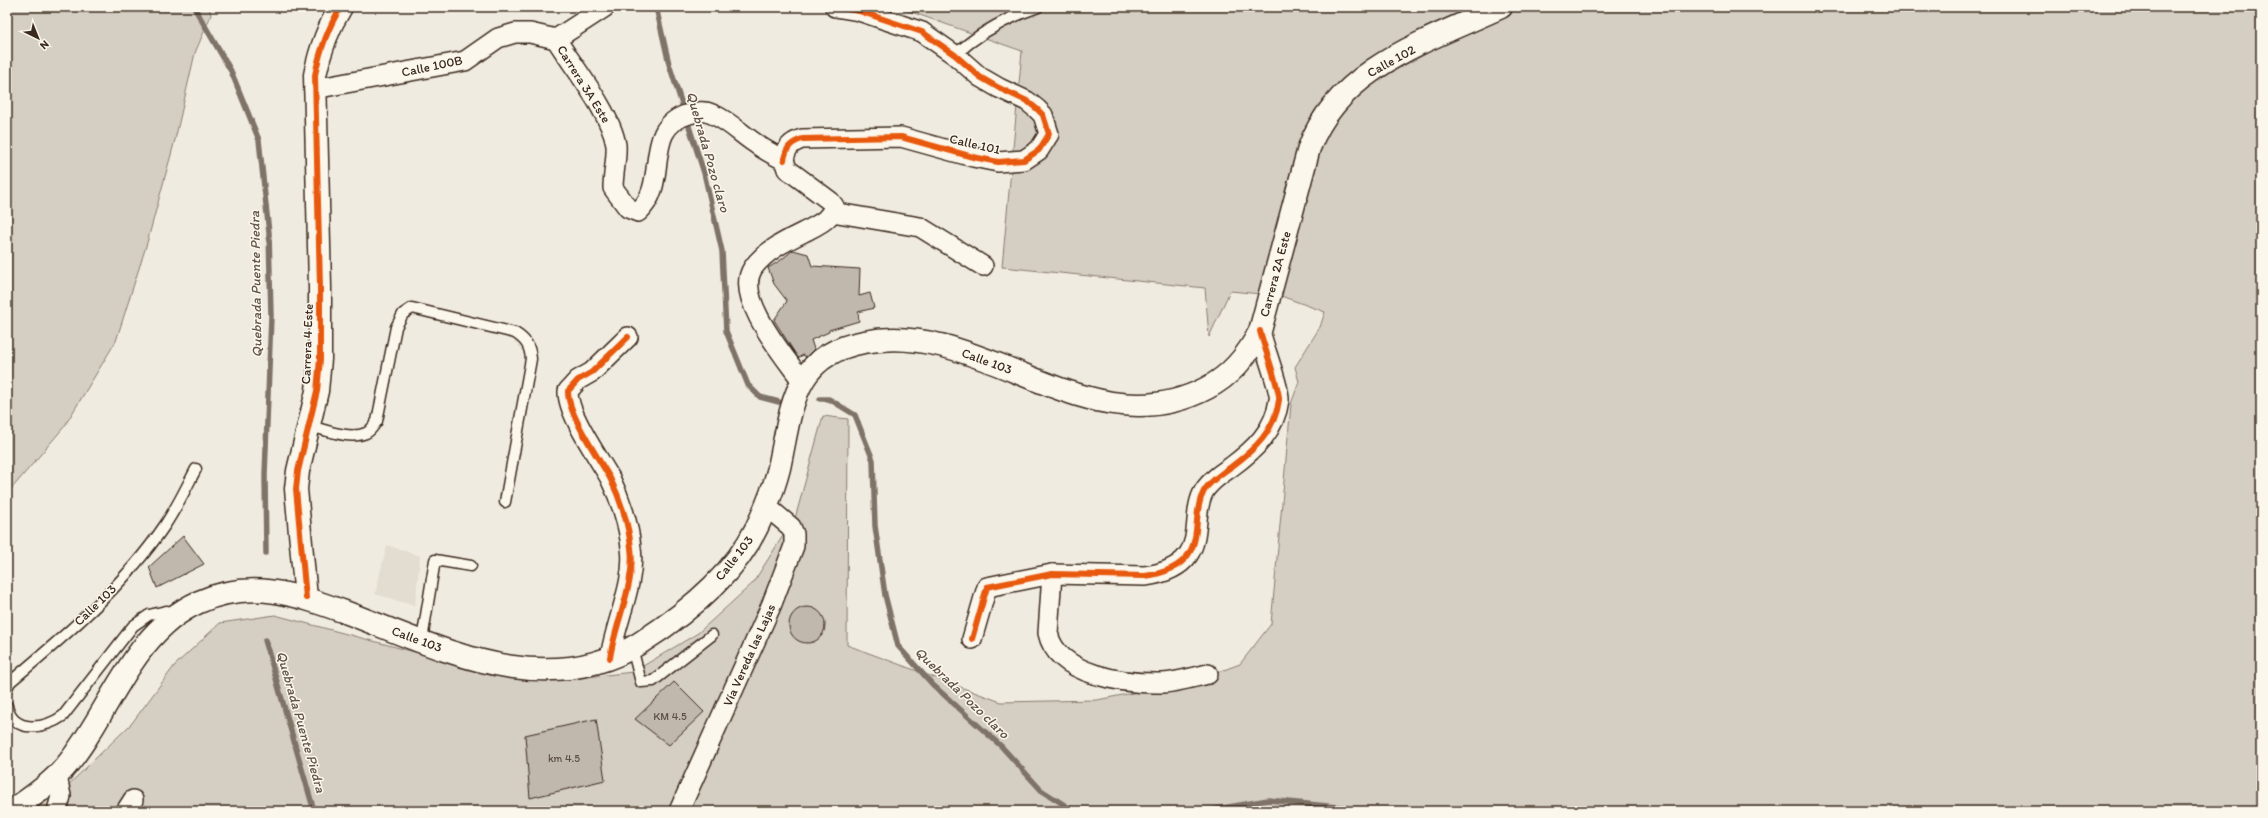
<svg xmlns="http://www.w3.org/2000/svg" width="2268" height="818" font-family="Itim,sans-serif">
  <rect width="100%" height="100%" fill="#f0ebe0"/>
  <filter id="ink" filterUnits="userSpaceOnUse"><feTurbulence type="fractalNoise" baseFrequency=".025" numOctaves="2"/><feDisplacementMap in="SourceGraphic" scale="8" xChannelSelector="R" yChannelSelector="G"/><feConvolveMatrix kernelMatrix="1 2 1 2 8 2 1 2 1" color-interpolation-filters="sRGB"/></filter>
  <g filter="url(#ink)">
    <!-- built -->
    <path fill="#e2dcd1" d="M387,545l33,11 -5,50 -40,-12z"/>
    <!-- green -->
    <g fill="#d5cec3" stroke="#887c70">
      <path d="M7,7h202l2,8 -16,38 -20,87 -28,103 -31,98 -52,86 -57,67z"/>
      <path d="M897,7h1364v804h-2231l30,-18 72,-70 43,-58 45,-42 55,-8 147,39 56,18 91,7 64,-7 65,-39 55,-50 43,-68 27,-99 25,3 -1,226 154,57 96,-2 97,-19 46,-17 31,-40 20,-220 8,-22 -4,-15 25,-40 5,-15 -44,-16 -51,-5 -21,46 -4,-49 -203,-21 20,-216z"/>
    </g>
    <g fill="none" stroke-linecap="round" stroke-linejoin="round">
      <!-- stream -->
      <g stroke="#7f7367" stroke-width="5.5">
        <path d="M194,7l37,64 28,69 10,93 2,83 -6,159 1,78"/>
        <path d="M656,7l13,57 35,109 18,78 4,80 22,54 12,12 19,5"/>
        <path d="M820,399h9l26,16 18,45 2,66 10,69 13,51 35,39 68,61 40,44 33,21"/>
        <path d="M265,640l49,171"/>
        <path d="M1206,811l62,-11 109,11"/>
      </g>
    </g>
    <!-- building -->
    <g fill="#c0b8ad" stroke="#3b2a1e">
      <path d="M793,250l15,4 4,12 48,3 -1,27 11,-3 4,15 -16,4 1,9 -30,9v2l-18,8 3,9 -8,8 -3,-2 -5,3 -24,-38 13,-19 -13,-17 -6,-16 13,-8z"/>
      <path d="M183,536l21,28 -47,24 -8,-21z"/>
      <circle cx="807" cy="625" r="18"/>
      <path d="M674,682l30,30 -35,33 -34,-26z"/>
      <path d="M596,719l9,61 -75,18 -5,-63z"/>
    </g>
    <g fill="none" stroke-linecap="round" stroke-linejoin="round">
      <defs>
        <g id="lane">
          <path d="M955,55c25,-23 51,-37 83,-48"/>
          <path d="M310,426c16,4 40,14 56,7 5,-2 8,-8 11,-12l19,-94 7,-13 9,-6 103,25c11,7 15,13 16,26l-26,143"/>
          <path d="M422,640l13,-80 36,6"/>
          <path d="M632,648l9,34 12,-1 59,-46"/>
          <path d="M7,688l3,-6c56,-47 114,-96 155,-157 12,-18 21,-37 31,-56"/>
          <path d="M7,706c6,29 39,22 56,10l70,-90 16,-11 17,-4 11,2"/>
        </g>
        <g id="street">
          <path d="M556,39c18,29 55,74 60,106 1,13 -3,29 -3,43l15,20 10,4c33,-29 2,-84 51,-98 8,-2 15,-4 23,0 16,6 29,20 43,29 9,7 19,12 29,17"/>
          <path d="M314,89l151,-28 33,-23 17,-5h15l26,6 49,-32"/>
          <path d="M784,160c2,-12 6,-17 18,-21l99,-2 72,20 25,5 26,-2 15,-10 10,-16 -6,-19 -6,-6 -10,-8 -28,-13 -19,-11 -25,-22 -33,-23 -63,-21 -24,-4"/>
          <path d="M784,160l3,9 43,32 4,5c-3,13 -15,18 -26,24 -18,9 -43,20 -55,38 -20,29 33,90 49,113"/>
          <path d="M832,212l88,15 63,39"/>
          <path d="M1052,574l-4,59c9,43 79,51 115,50 15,-1 31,-6 45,-9"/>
          <path d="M972,639l15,-52 65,-13 93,2c15,-2 33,-7 43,-21 13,-18 5,-45 16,-64 6,-10 18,-18 27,-24 23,-17 44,-36 48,-67 2,-8 -16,-56 -19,-69"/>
          <path d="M610,658c5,-35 26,-76 21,-110 -2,-23 -11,-50 -21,-70 -12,-21 -43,-65 -42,-87l10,-11 14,-8 36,-35"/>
          <path d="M57,811l4,-15 -4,-20"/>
          <path d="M126,811l7,-11"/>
          <path d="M679,811l92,-205 23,-60v-12l-3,-7 -25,-21"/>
        </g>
        <path id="secondary" d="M306,598l-10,-109 2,-18 19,-80 3,-32v-72l-5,-212c5,-25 12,-46 26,-68"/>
        <path id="primary" d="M11,811c20,-13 40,-27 55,-45 44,-52 65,-134 133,-164 52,-23 96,-8 146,10 93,35 199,91 295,31 44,-28 94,-68 117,-116 9,-19 17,-39 22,-59 13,-60 13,-113 85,-126 119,-24 224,109 343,46 25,-13 41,-33 53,-57l49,-183c30,-81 121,-108 192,-141"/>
      </defs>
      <!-- lane casing -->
      <use href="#lane" stroke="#3b2a1e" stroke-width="13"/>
      <!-- street casing -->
      <use href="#street" stroke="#3b2a1e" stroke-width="22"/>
      <!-- secondary casing -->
      <use href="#secondary" stroke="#3b2a1e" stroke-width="25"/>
      <!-- primary casing -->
      <use href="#primary" stroke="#3b2a1e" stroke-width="25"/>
      <!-- lane -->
      <use href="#lane" stroke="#fbf7ec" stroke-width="10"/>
      <!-- street -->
      <use href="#street" stroke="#fbf7ec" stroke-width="19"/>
      <!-- secondary -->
      <use href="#secondary" stroke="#fbf7ec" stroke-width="22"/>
      <!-- primary -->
      <use href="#primary" stroke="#fbf7ec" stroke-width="22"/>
      <defs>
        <g id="cycleway">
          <path d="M784,160c2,-12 6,-17 18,-21l99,-2 72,20 25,5 26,-2 15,-10 10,-16 -6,-19 -6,-6 -10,-8 -28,-13 -19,-11 -25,-22 -33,-23 -63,-21 -24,-4"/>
          <path d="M306,598l-10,-109 2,-18 19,-80 3,-32v-72l-5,-212c5,-25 12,-46 26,-68"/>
          <path d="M972,639l15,-52 65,-13 93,2c15,-2 33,-7 43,-21 13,-18 5,-45 16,-64 6,-10 18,-18 27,-24 23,-17 44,-36 48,-67 2,-8 -16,-56 -19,-69"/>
          <path d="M610,658c5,-35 26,-76 21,-110 -2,-23 -11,-50 -21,-70 -12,-21 -43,-65 -42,-87l10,-11 14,-8 36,-35"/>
        </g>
      </defs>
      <!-- cycleway casing -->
      <use href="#cycleway" stroke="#fbf7ec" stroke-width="8"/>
      <!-- cycleway -->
      <use href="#cycleway" stroke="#e8590c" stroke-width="6"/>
    </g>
  </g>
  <g text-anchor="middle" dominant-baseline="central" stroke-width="3" stroke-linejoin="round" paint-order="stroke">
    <!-- number labels -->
    <g font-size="11" fill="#5c4e42">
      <text x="670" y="716">KM 4.5</text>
      <text x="564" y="758">km 4.5</text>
    </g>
    <!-- street labels -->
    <g font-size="13" fill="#3b2a1e" stroke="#fbf7ec">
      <text transform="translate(1391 61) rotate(-29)">Calle 102</text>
      <text transform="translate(432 66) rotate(-12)">Calle 100B</text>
      <text transform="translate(584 84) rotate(58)">Carrera 3A Este</text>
      <text transform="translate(975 144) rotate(13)">Calle 101</text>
      <text transform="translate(1275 274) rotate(-75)">Carrera 2A Este</text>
      <text transform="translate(307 344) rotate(-88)">Carrera 4 Este</text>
      <text transform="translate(987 361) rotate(20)">Calle 103</text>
      <text transform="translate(734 558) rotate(-52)">Calle 103</text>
      <text transform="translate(95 605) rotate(-44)">Calle 103</text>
      <text transform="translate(417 639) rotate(20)">Calle 103</text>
      <text transform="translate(749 655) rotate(-66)">Vía Vereda las Lajas</text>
    </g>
    <!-- water labels -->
    <g font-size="14" font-style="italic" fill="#635448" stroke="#fbf7ec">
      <text transform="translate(708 152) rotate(74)">Quebrada Pozo claro</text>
      <text transform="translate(256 284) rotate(-91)">Quebrada Puente Piedra</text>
      <text transform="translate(962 693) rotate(44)">Quebrada Pozo claro</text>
      <text transform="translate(301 722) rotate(74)">Quebrada Puente Piedra</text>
    </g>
  </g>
  <!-- margin -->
  <rect width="2268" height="818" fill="none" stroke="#fbf7ec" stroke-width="24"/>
  <rect x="12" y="12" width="2244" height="794" fill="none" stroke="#3b2a1e" stroke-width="1.5" filter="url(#ink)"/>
  <!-- north arrow -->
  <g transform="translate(38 38) rotate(137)" stroke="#fbf7ec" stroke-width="3" paint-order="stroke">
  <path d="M0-3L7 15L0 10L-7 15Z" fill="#3b2a1e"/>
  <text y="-6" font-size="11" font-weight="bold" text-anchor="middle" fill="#3b2a1e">N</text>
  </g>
</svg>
